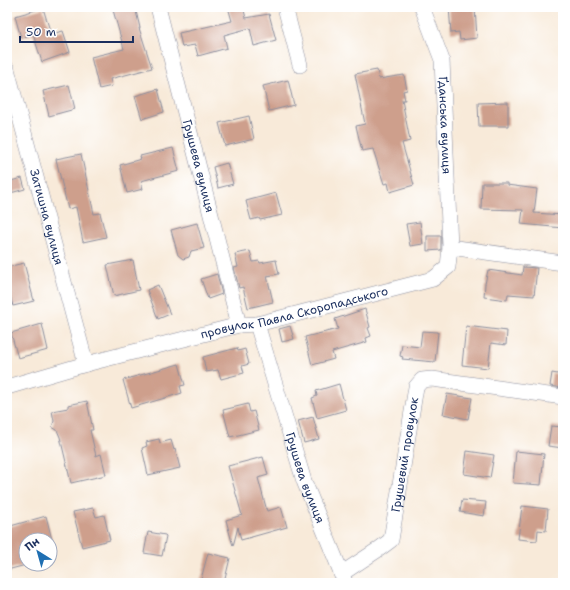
<svg xmlns="http://www.w3.org/2000/svg" width="570" height="590" font-family="'Shantell Sans',sans-serif">
  <rect width="100%" height="100%" fill="#fff"/>
  <filter id="ink" filterUnits="userSpaceOnUse"><feTurbulence type="fractalNoise" baseFrequency=".025" numOctaves="2"/><feDisplacementMap in="SourceGraphic" scale="8" xChannelSelector="R" yChannelSelector="G"/><feConvolveMatrix kernelMatrix="1 2 1 2 8 2 1 2 1" color-interpolation-filters="sRGB"/></filter>
  <filter id="wash" filterUnits="userSpaceOnUse"><feTurbulence type="fractalNoise" baseFrequency=".012" numOctaves="4" result="noise"/><feDisplacementMap in="SourceGraphic" scale="16" xChannelSelector="R" yChannelSelector="G"/><feGaussianBlur stdDeviation="0.9" result="paint"/><feColorMatrix in="noise" values="0 0 0 0 0 0 0 0 0 0 0 0 0 0 0 0 0 1.4 0 .05"/><feComposite in="paint" operator="in"/></filter>
  <g filter="url(#wash)">
    <rect width="100%" height="100%" fill="#f8ead9"/>
    <g id="blocks">
      <!-- building -->
      <g fill="#ce9f8c">
        <path d="M126,7h9l5,21h-1l13,40 -42,11 2,7 -13,3 -8,-32 33,-8 -11,-39z"/>
        <path d="M228,7h15l3,11 23,-4 7,26 -22,6 -4,-18 -26,7 3,13 -29,8 -3,-11 -13,2 -3,-14 53,-12z"/>
        <path d="M449,7h26l2,31 -17,2 -1,-8 -8,1z"/>
        <path d="M43,8l8,26 12,-3 7,21 -28,10 -9,-28 -12,4 -6,-22z"/>
        <path d="M377,70l2,9 25,-4 3,15 -4,1 2,9h-3l8,41 -8,2 12,42 -24,7 -2,-9 -4,1 -11,-35 -11,2 -6,-25 9,-2 -10,-50z"/>
        <path d="M288,80l6,25 -25,6 -6,-25z"/>
        <path d="M69,85l6,24 -26,7 -6,-25z"/>
        <path d="M158,89l6,23 -22,7 -7,-23z"/>
        <path d="M508,102v24h-29l-1,-23z"/>
        <path d="M249,116l5,23 -29,7 -6,-23z"/>
        <path d="M173,148l6,23 -38,10 2,8 -16,4 -7,-28 21,-6 -1,-3z"/>
        <path d="M81,154l13,60 6,-1 6,24 -23,5 -7,-35 -8,2 -12,-50z"/>
        <path d="M227,163l6,21 -15,4 -5,-21z"/>
        <path d="M22,178l3,11 -18,5v-12z"/>
        <path d="M482,183h25v2l30,4 -3,24 29,2v13l-42,-4 2,-14 -42,-1z"/>
        <path d="M276,193l6,22 -22,5 -1,-2 -8,2 -5,-19z"/>
        <path d="M420,222l3,22 -13,2 -4,-22z"/>
        <path d="M197,223l7,25 -13,3 -2,6 -6,2 -5,-4 -7,-25z"/>
        <path d="M427,236h14v14l-14,1z"/>
        <path d="M250,251l3,11 6,-1 1,2 16,-3 3,14 -12,2 6,26 -25,6 -5,-21 -4,1 -5,-20 4,-1 -3,-13z"/>
        <path d="M133,260l6,30 -25,6 -7,-31z"/>
        <path d="M24,263l10,38 -21,5 -6,-22v-17z"/>
        <path d="M523,267l14,1 -3,28 -26,-2 -1,6 -23,-3 1,-13 3,-14 34,5z"/>
        <path d="M217,274l5,20 -14,5 -7,-20z"/>
        <path d="M158,285l12,29 -12,5 -11,-29z"/>
        <path d="M365,309l5,18 -2,1 3,8 -5,2 1,4 -35,10 2,7 -22,6 -7,-28 33,-8 -3,-10z"/>
        <path d="M42,324l6,26 -30,8 -7,-25z"/>
        <path d="M290,326l4,13 -12,3 -3,-13z"/>
        <path d="M466,326l41,5 -1,14 -15,-2 -3,25 -26,-3z"/>
        <path d="M422,331l16,1 -3,30 -33,-3 1,-2 -3,-1 2,-11 18,2z"/>
        <path d="M237,348l1,3 7,-2 4,15 -7,2 2,7 -23,6 -3,-9 -12,2 -3,-15z"/>
        <path d="M179,364l6,21 -5,1 2,7 -51,15 -8,-28z"/>
        <path d="M552,373l11,2v13l-13,-2z"/>
        <path d="M339,384l7,26 -29,8 -5,-20 5,-2 -1,-5z"/>
        <path d="M447,394l25,4 -4,21 -25,-5z"/>
        <path d="M87,401l6,29h-3l6,26 5,-2 5,21 -35,8 -11,-46 -3,-7 -5,-3 2,-6 -2,-10 16,-3v-3z"/>
        <path d="M248,404l2,8 4,-1 5,19 -29,7 -7,-27z"/>
        <path d="M313,417l6,22 -15,4 -6,-22z"/>
        <path d="M551,426l12,1v21l-15,-2z"/>
        <path d="M159,439l1,4 11,-3 3,10 1,-1 5,19 -32,7 -6,-27 5,-2 -1,-4z"/>
        <path d="M467,451l27,4 -4,23 -26,-4z"/>
        <path d="M516,451l28,3 -3,31 -28,-2z"/>
        <path d="M263,457l5,18 -10,3 9,33 14,-4 6,20 -46,13 -3,-13 -5,19 -7,-26 16,-5 -14,-49z"/>
        <path d="M462,500l24,2 -2,14 -24,-4z"/>
        <path d="M522,506l26,3 -2,22 -8,-1 -1,11 -19,-2z"/>
        <path d="M93,508l3,9 8,-2 6,25 -28,7 -9,-35z"/>
        <path d="M46,516l6,24h-26v25l-19,5v-43z"/>
        <path d="M148,532l17,3 1,1 -4,20 -18,-3z"/>
        <path d="M208,553l22,5 -6,25h-24z"/>
      </g>
    </g>
  </g>
  <g filter="url(#ink)">
    <use href="#blocks" fill-opacity="0" stroke="#8a8c9c" stroke-width="1"/>
    <g fill="none" stroke-linecap="round" stroke-linejoin="round">
      <defs>
        <g id="minor">
          <path id="s1" d="M158,7l81,318"/>
          <path d="M285,7l15,58"/>
          <path id="s2" d="M422,7l20,53 8,187"/>
          <path id="s3" d="M7,69l79,295"/>
          <path id="s4" d="M257,324l47,157 41,101"/>
          <path id="s5" d="M7,387l79,-23 153,-39 18,-1 176,-45 15,-12 2,-20 113,16"/>
          <path id="s6" d="M341,574l38,-25 12,-9 25,-153 6,-7 10,-1 131,18"/>
        </g>
      </defs>
      <!-- minor casing -->
      <use href="#minor" stroke="#8a8c9c" stroke-width="16"/>
      <!-- minor -->
      <use href="#minor" stroke="#fff" stroke-width="15"/>
    </g>
  </g>
  <g text-anchor="middle" dominant-baseline="central" stroke-width="3.5" stroke-linejoin="round" paint-order="stroke">
    <!-- street labels -->
    <g font-size="12" fill="#1b2f5e" stroke="#fff">
      <text stroke="none"><textPath href="#s2" startOffset="122">Ґданська вулиця</textPath></text>
      <text stroke="none"><textPath href="#s1" startOffset="164">Грушева вулиця</textPath></text>
      <text stroke="none"><textPath href="#s3" startOffset="153">Затишна вулиця</textPath></text>
      <text stroke="none"><textPath href="#s5" startOffset="297">провулок Павла Скоропадського</textPath></text>
      <text stroke="none"><textPath href="#s6" startOffset="147">Грушевий провулок</textPath></text>
      <text stroke="none"><textPath href="#s4" startOffset="161">Грушева вулиця</textPath></text>
    </g>
  </g>
  <!-- margin -->
  <rect width="570" height="590" fill="none" stroke="#fff" stroke-width="24"/>
  <!-- north arrow -->
  <g transform="translate(38 552) rotate(323)"><circle r="19" fill="#ffffff" stroke="#a4acbf"/>
  <path d="M0-3L7 15L0 10L-7 15Z" fill="#1f6fb2"/>
  <text y="-6" font-size="11" font-weight="bold" text-anchor="middle" fill="#1b2f5e">Пн</text>
  </g>
  <!-- scale -->
  <path d="M20 36v6h113v-6" fill="none" stroke="#1b2f5e" stroke-width="2"/>
  <text x="26" y="36" font-size="12" fill="#1b2f5e" stroke="#ffffff" stroke-width="3" paint-order="stroke">50 m</text>
</svg>
